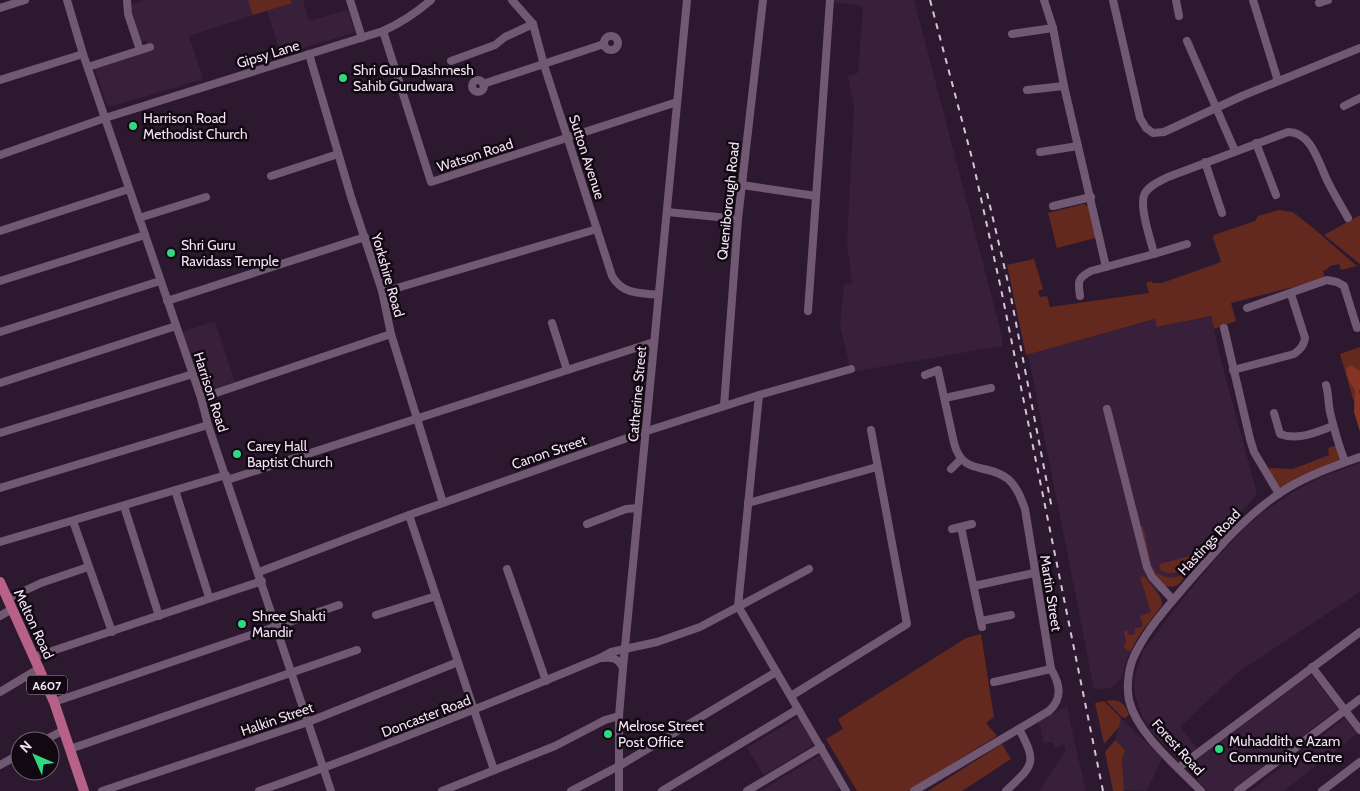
<svg xmlns="http://www.w3.org/2000/svg" width="1360" height="791" font-family="Cabin,sans-serif">
  <rect width="100%" height="100%" fill="#2d192f"/>
  <!-- built -->
  <g fill="#381f3a">
    <path d="M146,0h157l6,21 39,-11 6,20 -1,3 -72,22 -14,-44 -78,25 14,43 -93,28 -1,-2 -2,1 -13,-39 55,-18 -2,-8h-6l-2,-2 -11,-33z"/>
    <path d="M833,0h81l88,336v10l-151,26 -11,-47 4,-40 8,-2 -5,-41 7,-136 -6,-30 10,-3 5,-67 -30,-4z"/>
    <path d="M1211,316l8,37 38,141 -79,91 -6,2 -7,-1 -7,8 3,4 1,7 -22,29 -10,18 -5,13 -3,12 -3,4 -9,7 -16,1 -66,-335 128,-35 2,8z"/>
    <path d="M215,321l20,61 -31,10 -2,-2 -20,-58z"/>
    <path d="M1360,463v129l-123,81 -57,54 17,21 -17,13 -28,-29 -9,-14 -5,-14 -4,-14 1,-15 8,-24 34,-45 42,-51 27,-28 17,-15 32,-21 26,-14z"/>
    <path d="M1311,674l27,35 -107,82h-23l-22,-23z"/>
    <path d="M1067,706l9,43 10,42h-47l27,-41 -2,-5 -10,3 -1,-6 -9,1 -2,-3 1,-3 -3,-5 2,-1 -5,-8z"/>
    <path d="M796,718l5,1 13,23 -2,4 -48,29 -17,-27z"/>
    <path d="M1121,718l41,40 -15,33 -24,-1 -1,-30 3,-10 -10,-10z"/>
    <path d="M1345,718l12,16 -73,57h-34z"/>
    <path d="M821,754l20,33 -7,4h-74z"/>
  </g>
  <!-- green -->
  <g fill="#63281e">
    <path d="M248,0h43l1,3 -39,12z"/>
    <path d="M1084,204l8,4 7,29 -42,11 -9,-35z"/>
    <path d="M1279,210l14,2 20,16 44,38 -16,4 -2,-6 -9,2 -3,3 -4,2 2,8 -94,24 5,18 -22,8 -3,-13 -54,11 -2,-8 -129,36 -19,-90 27,-6 9,30 -5,2 2,6 7,-1 3,11 99,-14 -3,-10 6,-2 1,2h9l59,-21 -8,-24 1,-3 41,-14 3,-5z"/>
    <path d="M1360,215v49l-36,-29z"/>
    <path d="M1360,347v76l-20,-69z"/>
    <path d="M1337,445l8,17 -66,32 -14,-24 6,-2 22,1 36,-14 -1,-7z"/>
    <path d="M1143,526c4,14 5,31 11,43 3,5 8,7 13,8 20,4 32,-19 42,-32l-1,-6 1,-1 2,7 -33,40 -6,2 -6,-1c-17,-15 -19,-38 -25,-59z"/>
    <path d="M1194,555c-5,13 -19,22 -33,16l-2,-7z"/>
    <path d="M1144,576l17,22 1,7 -22,29 -10,18 -7,-5 3,-5 -2,-11h3l2,4 6,-1 -1,-5 9,-3 -3,-10 11,-4 -11,-35z"/>
    <path d="M981,634l13,83 -8,6 11,13 -89,55h-51l-31,-52 17,-10 -5,-10 128,-81z"/>
    <path d="M1113,700c10,1 12,6 16,14l-3,4 -4,-1 -16,-16z"/>
    <path d="M1104,701l17,17 -2,9 -15,17 -9,-41z"/>
    <path d="M1115,740l10,10 -3,10 2,31h-11l-8,-39z"/>
    <path d="M1002,744l9,15 -49,32h-34z"/>
  </g>
  <!-- forest -->
  <path fill="#873325" d="M1350,365l10,6v19h-2l2,4v38l-6,-20 1,-22c-5,-7 -8,-12 -9,-21z"/>
  <g fill="none" stroke-linecap="round" stroke-linejoin="round">
    <!-- minor -->
    <g stroke="#715973" stroke-width="8">
      <path d="M67,0l16,54 118,344 7,27 123,366"/>
      <path d="M127,0l1,14 12,36"/>
      <path d="M350,0l12,38"/>
      <path d="M512,0l21,24 11,41 68,211c10,18 27,17 46,19"/>
      <path d="M1044,0l9,28 11,58 42,181"/>
      <path d="M1113,0l27,118 6,10 7,5 11,-1 78,-36 118,-48"/>
      <path d="M1176,0l3,16"/>
      <path d="M1253,0l25,81"/>
      <path d="M1319,3l9,-3"/>
      <path d="M0,8l25,-8"/>
      <path d="M383,31l48,151 246,-80"/>
      <path d="M1012,34l41,-6"/>
      <circle cx="611" cy="43" r="7"/>
      <path d="M1187,41l48,110"/>
      <path d="M309,54l42,143 31,94 9,43 52,169"/>
      <path d="M451,61l44,-16 10,-8 28,-13"/>
      <path d="M88,67l62,-20"/>
      <path d="M0,80l83,-26"/>
      <circle cx="478" cy="86" r="6"/>
      <path d="M483,84l121,-40"/>
      <path d="M1027,90l37,-4"/>
      <path d="M1344,106l16,-8"/>
      <path d="M1256,143l20,52"/>
      <path d="M1040,152l38,-6"/>
      <path d="M0,155l105,-37 278,-87c18,-8 33,-18 48,-31"/>
      <path d="M1205,162l17,51"/>
      <path d="M271,176l67,-22"/>
      <path d="M742,185l74,11"/>
      <path d="M1053,206l38,-9"/>
      <path d="M667,212l71,7"/>
      <path d="M139,218l67,-21"/>
      <path d="M0,231l129,-42"/>
      <path d="M1187,244l-33,10c-3,-14 -16,-49 -9,-61 5,-8 15,-12 23,-16l120,-45c25,0 31,34 41,52 6,12 13,23 19,34"/>
      <path d="M0,281l145,-46"/>
      <path d="M382,291l15,-3 200,-59"/>
      <path d="M1080,296c-2,-14 -3,-18 11,-25l63,-17"/>
      <path d="M167,301l198,-64"/>
      <path d="M1247,308l80,-28 10,2 7,4 13,42"/>
      <path d="M808,311l22,-311"/>
      <path d="M552,323l15,47"/>
      <path d="M1224,328l26,111 4,13 25,42"/>
      <path d="M0,332l160,-51"/>
      <path d="M1233,370l61,-16c6,-4 10,-8 11,-16l-14,-44"/>
      <path d="M0,383l176,-57"/>
      <path d="M1326,385c3,10 2,18 4,27 4,17 9,34 15,50"/>
      <path d="M201,398l190,-64"/>
      <path d="M945,398l46,-10"/>
      <path d="M724,406l14,-187 25,-219"/>
      <path d="M1107,409l40,158 5,10 21,23"/>
      <path d="M1274,413l6,21c18,7 36,-2 53,-8"/>
      <path d="M0,433l193,-59"/>
      <path d="M951,469l10,-10"/>
      <path d="M227,480l427,-138"/>
      <path d="M0,488l208,-63"/>
      <path d="M175,490l34,107"/>
      <path d="M748,503l129,-36"/>
      <path d="M124,506l35,110"/>
      <path d="M409,515l85,255"/>
      <path d="M73,521l39,111"/>
      <path d="M587,524l39,-15 12,-1"/>
      <path d="M961,527l21,100"/>
      <path d="M952,529l20,-5"/>
      <path d="M0,542l226,-67"/>
      <path d="M507,569l39,112"/>
      <path d="M259,572l150,-57 238,-84 112,-36 92,-26"/>
      <path d="M974,586l60,-13"/>
      <path d="M7,599l34,-16 47,-16"/>
      <path d="M738,606l108,185"/>
      <path d="M738,606l21,-211"/>
      <path d="M376,615l60,-19"/>
      <path d="M0,616l12,-7"/>
      <path d="M981,621l30,-6"/>
      <path d="M34,657l228,-76"/>
      <path d="M602,658c11,-1 16,0 21,10"/>
      <path d="M1312,667l48,63"/>
      <path d="M994,682l57,-13"/>
      <path d="M0,692l40,-24"/>
      <path d="M791,696l116,-72 -36,-194"/>
      <path d="M54,702l285,-97"/>
      <path d="M43,741l21,-11"/>
      <path d="M70,749l287,-99"/>
      <path d="M0,765l20,-11"/>
      <path d="M1178,768l182,-136"/>
      <path d="M102,791l206,-69 150,-60"/>
      <path d="M259,791c115,-40 228,-86 341,-133l11,-6 46,-10 43,-15 109,-58"/>
      <path d="M442,791l113,-45 50,-26 14,-4"/>
      <path d="M571,791l48,-25 157,-94"/>
      <path d="M619,791v-75l4,-48 64,-668"/>
      <path d="M662,791l136,-82"/>
      <path d="M747,791l74,-44"/>
      <path d="M914,791l135,-80c14,-13 11,-27 2,-42l-26,-160c-4,-11 -8,-22 -17,-30 -21,-17 -45,-2 -54,-36l-16,-73 -13,5"/>
      <path d="M1006,791c27,-26 32,-27 13,-62"/>
      <path d="M1201,791c-24,-25 -64,-57 -72,-91 -3,-16 0,-35 7,-48 13,-25 32,-46 50,-67 30,-34 54,-64 91,-90 25,-18 55,-28 83,-38"/>
      <path d="M1238,791l122,-92"/>
      <path d="M1322,791l38,-29"/>
    </g>
    <!-- major -->
    <path stroke="#b76189" stroke-width="10" d="M0,582l54,120 30,89"/>
    <!-- rail -->
    <g stroke="#d3c5d5" stroke-width="2" stroke-dasharray="6 6" stroke-linecap="butt">
      <path d="M930,0l43,162 28,127 102,502"/>
      <path d="M987,193l22,94 43,222"/>
    </g>
  </g>
  <!-- markers -->
  <g fill="#31d882" stroke="#110811" stroke-width="2">
    <circle cx="343" cy="78" r="5"/>
    <circle cx="133" cy="126" r="5"/>
    <circle cx="171" cy="253" r="5"/>
    <circle cx="237" cy="454" r="5"/>
    <circle cx="242" cy="624" r="5"/>
    <circle cx="608" cy="734" r="5"/>
    <circle cx="1219" cy="749" r="5"/>
  </g>
  <g text-anchor="middle" dominant-baseline="central" stroke-width="5" stroke-linejoin="round" paint-order="stroke">
    <!-- shield labels -->
    <rect fill="#110811" stroke="#aea2af" stroke-width="1" x="27" y="675.5" width="40" height="19" rx="4"/>
    <g font-size="12" font-weight="bold" fill="#f2e4f3">
      <text x="47" y="685">A607</text>
    </g>
    <!-- street labels -->
    <g font-size="14" fill="#f2e4f3" stroke="#110811">
      <text transform="translate(268 54) rotate(-17)">Gipsy Lane</text>
      <text transform="translate(475 155) rotate(-18)">Watson Road</text>
      <text transform="translate(587 157) rotate(72)">Sutton Avenue</text>
      <text transform="translate(728 201) rotate(-84)">Queniborough Road</text>
      <text transform="translate(388 275) rotate(74)">Yorkshire Road</text>
      <text transform="translate(211 392) rotate(72)">Harrison Road</text>
      <text transform="translate(637 394) rotate(-85)">Catherine Street</text>
      <text transform="translate(549 452) rotate(-19)">Canon Street</text>
      <text transform="translate(1209 542) rotate(-47)">Hastings Road</text>
      <text transform="translate(1051 593) rotate(81)">Martin Street</text>
      <text transform="translate(34 624) rotate(65)">Melton Road</text>
      <text transform="translate(426 716) rotate(-21)">Doncaster Road</text>
      <text transform="translate(277 719) rotate(-19)">Halkin Street</text>
      <text transform="translate(1178 747) rotate(48)">Forest Road</text>
    </g>
    <!-- poi labels -->
    <g font-size="14" fill="#f2e4f3" stroke="#110811" text-anchor="start">
      <text x="353" y="70">Shri Guru Dashmesh<tspan x="353" dy="16">Sahib Gurudwara</tspan></text>
      <text x="143" y="118">Harrison Road<tspan x="143" dy="16">Methodist Church</tspan></text>
      <text x="181" y="245">Shri Guru<tspan x="181" dy="16">Ravidass Temple</tspan></text>
      <text x="247" y="446">Carey Hall<tspan x="247" dy="16">Baptist Church</tspan></text>
      <text x="252" y="616">Shree Shakti<tspan x="252" dy="16">Mandir</tspan></text>
      <text x="618" y="726">Melrose Street<tspan x="618" dy="16">Post Office</tspan></text>
      <text x="1229" y="741">Muhaddith e Azam<tspan x="1229" dy="16">Community Centre</tspan></text>
    </g>
  </g>
  <!-- north arrow -->
  <g transform="translate(35 756) rotate(315)"><circle r="24" fill="#110811" stroke="#6b606b"/>
  <path d="M0-4L9 19L0 12L-9 19Z" fill="#31d882"/>
  <text y="-8" font-size="14" font-weight="bold" text-anchor="middle" fill="#f2e4f3">N</text>
  </g>
</svg>
